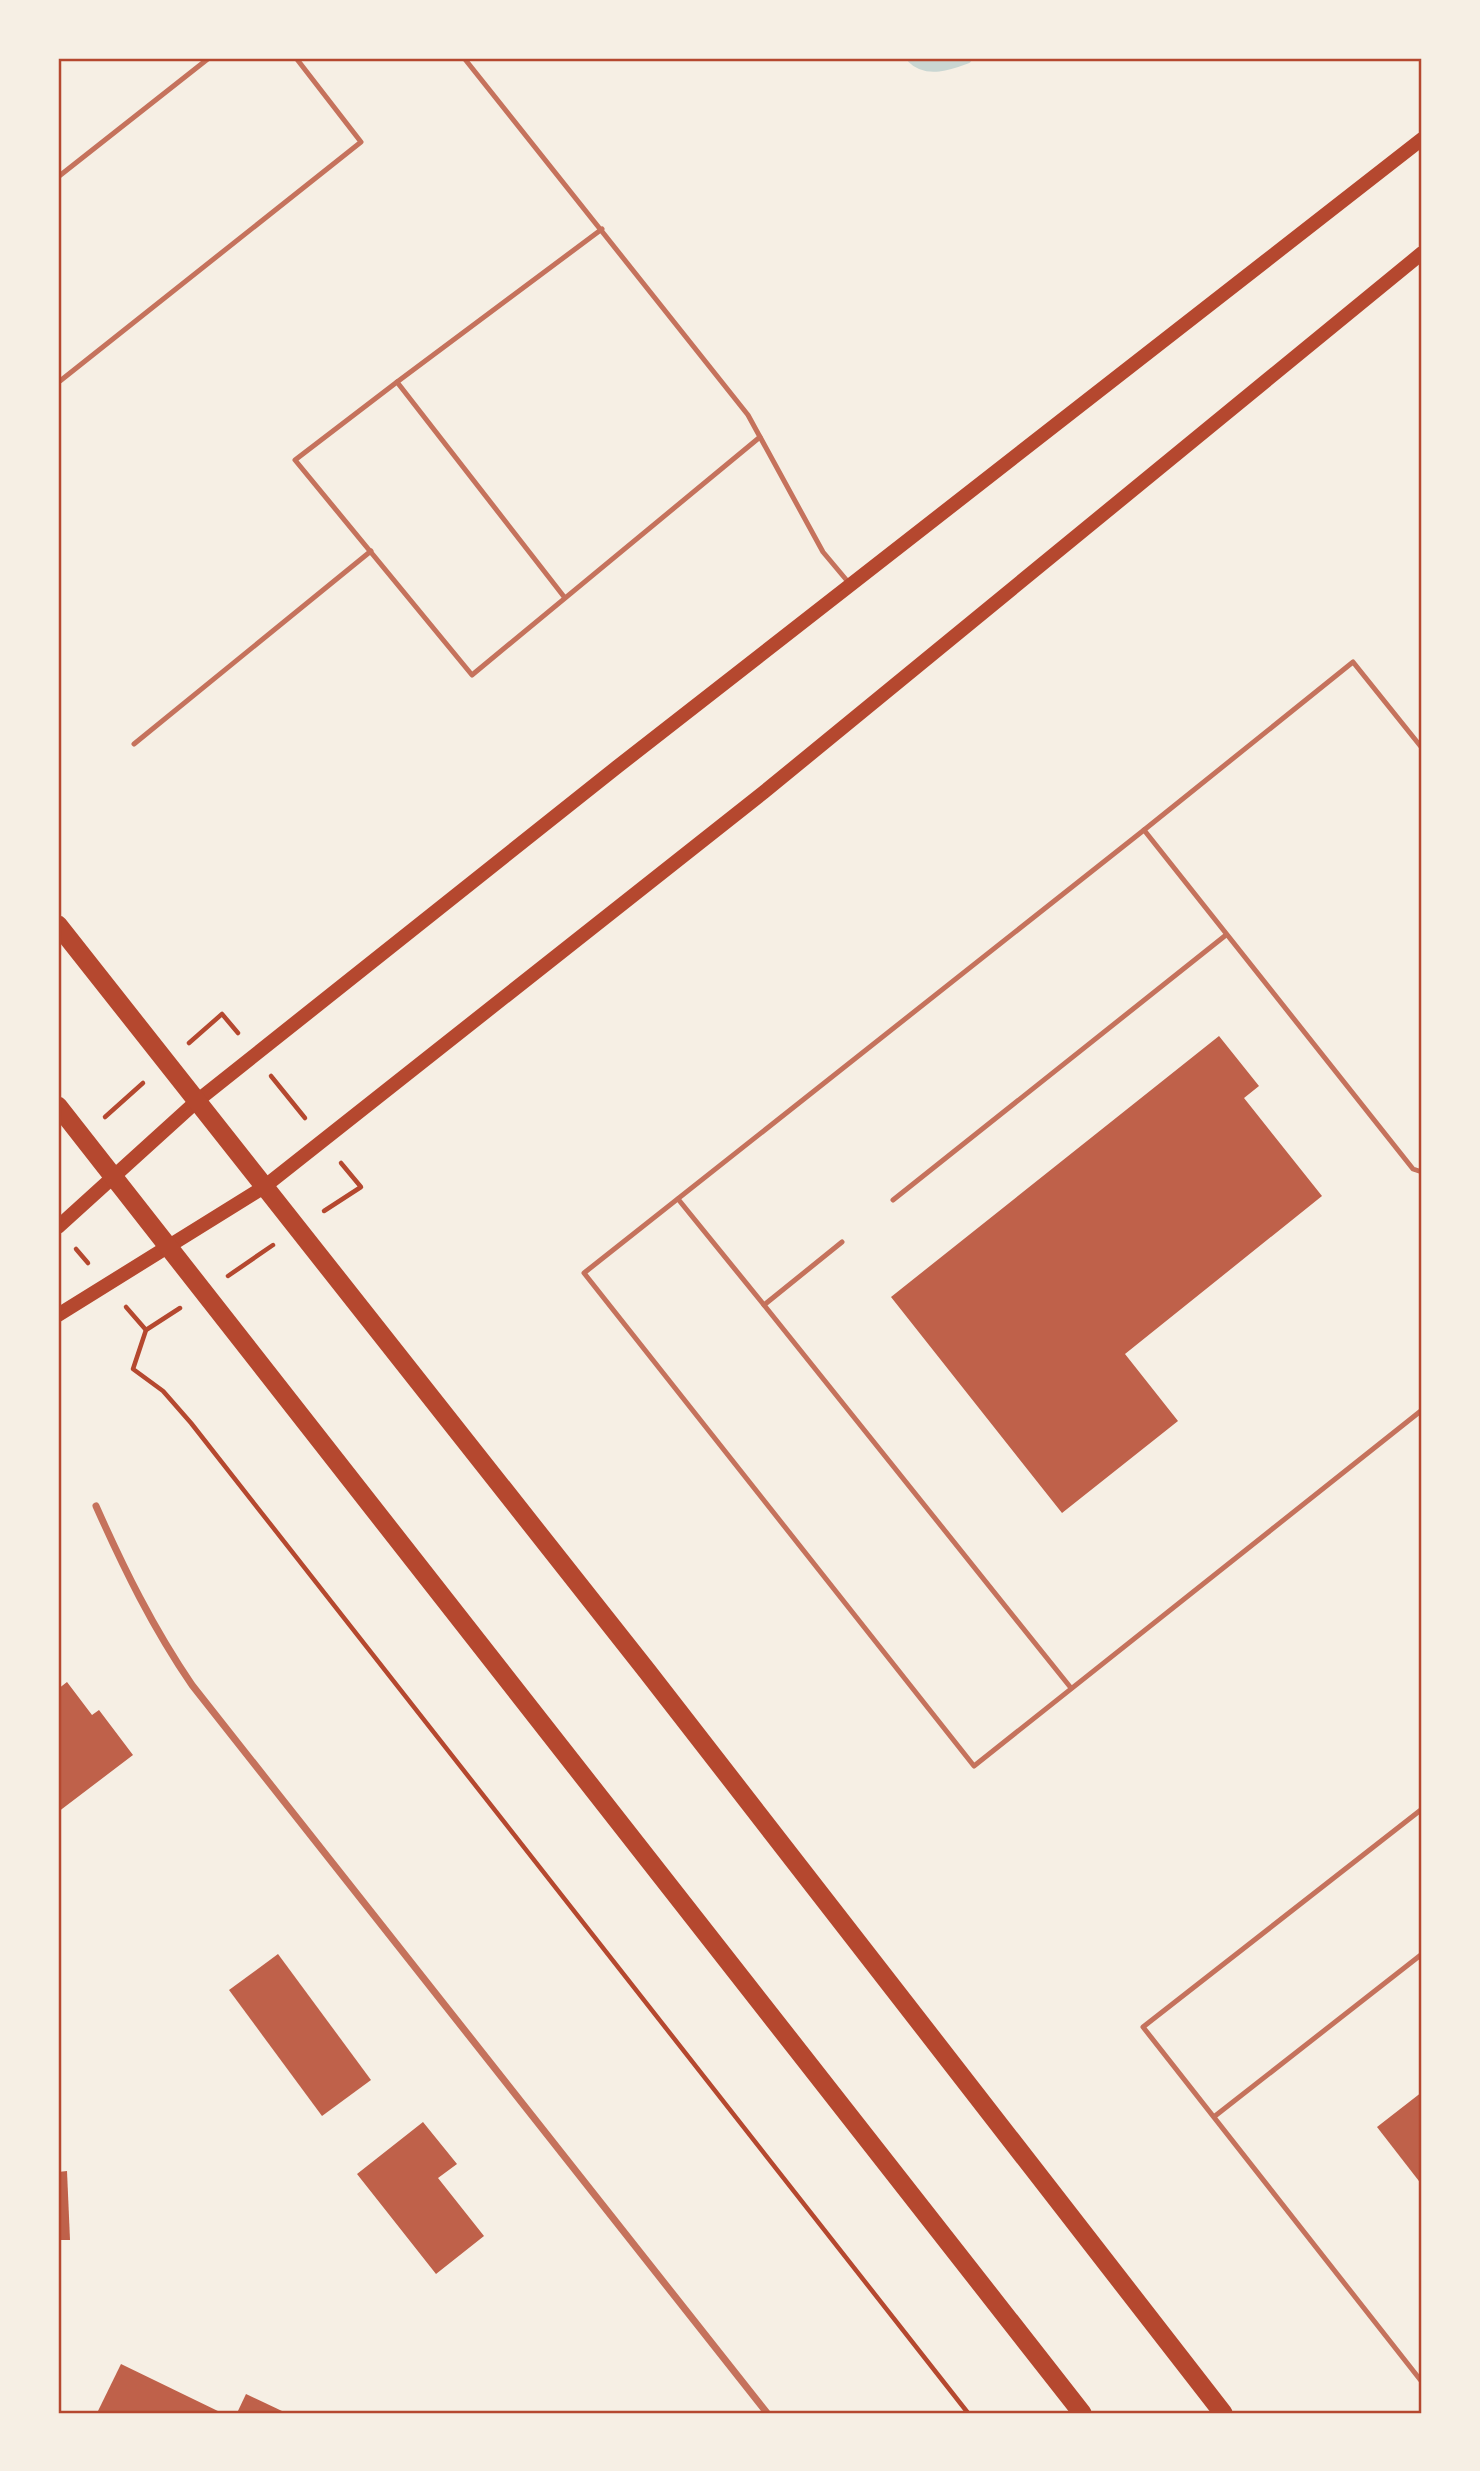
<svg xmlns="http://www.w3.org/2000/svg" width="1480" height="2471" font-family="'DejaVu Sans',sans-serif">
  <rect width="100%" height="100%" fill="#f6efe4"/>
  <g fill="none" stroke-linecap="round" stroke-linejoin="round">
    <!-- stream -->
    <path stroke="#c9d6d2" stroke-width="12" d="M913,58c14,14 37,6 53,0"/>
  </g>
  <!-- building -->
  <g fill="#bf614a">
    <path d="M1219,1036l40,50 -15,12 78,98 -197,158 53,67 -116,92 -171,-216z"/>
    <path d="M67,1682l25,33 7,-5 34,45 -75,57v-123z"/>
    <path d="M278,1954l93,126 -49,36 -93,-126z"/>
    <path d="M1422,2092v93l-45,-58z"/>
    <path d="M423,2122l34,42 -19,14 46,58 -48,38 -79,-100z"/>
    <path d="M67,2171l3,69h-12v-68z"/>
    <path d="M121,2364l101,49h-125z"/>
    <path d="M246,2394l36,17 -1,2h-44z"/>
  </g>
  <g fill="none" stroke-linecap="round" stroke-linejoin="round">
    <!-- path -->
    <g stroke="#b5482f" stroke-width="4.5">
      <path d="M189,1043l33,-29 16,19"/>
      <path d="M271,1076l34,42"/>
      <path d="M105,1117l38,-34"/>
      <path d="M324,1211l37,-24 -20,-24"/>
      <path d="M76,1249l12,14"/>
      <path d="M228,1276l45,-31"/>
      <path d="M126,1307l20,23"/>
      <path d="M180,1308l-34,22 -13,39 30,22 28,32 777,990"/>
    </g>
    <!-- service -->
    <g stroke="#c5725c" stroke-width="5">
      <path d="M464,58l284,357 75,137 26,31"/>
      <path d="M58,177l151,-119"/>
      <path d="M58,378l2,3 301,-239 -65,-84"/>
      <path d="M397,382l205,-153"/>
      <path d="M565,598l-168,-216 -102,78 177,215 288,-238"/>
      <path d="M134,744l237,-193"/>
      <path d="M1422,748l-69,-86 -209,168 269,339 9,3"/>
      <path d="M1144,830l-560,443 390,493 448,-356"/>
      <path d="M678,1199l86,106 78,-63"/>
      <path d="M893,1200l333,-265"/>
      <path d="M764,1305l307,383"/>
      <path d="M1422,1809l-279,218 279,355"/>
      <path d="M1215,2116l207,-162"/>
    </g>
    <!-- minor -->
    <path stroke="#c5725c" stroke-width="7" d="M96,1506c28,63 57,122 96,179l575,728"/>
    <!-- secondary -->
    <g stroke="#b5482f" stroke-width="14">
      <path d="M58,1227l139,-126 420,-334 805,-628"/>
      <path d="M58,1315l206,-128 500,-395 658,-539"/>
    </g>
    <!-- trunk -->
    <g stroke="#b5482f" stroke-width="19">
      <path d="M58,925l589,746 576,742"/>
      <path d="M58,1106l1024,1307"/>
    </g>
  </g>
  <!-- border -->
  <rect width="1480" height="2471" fill="none" stroke="#f6efe4" stroke-width="119"/>
  <rect x="60" y="60" width="1360" height="2352" fill="none" stroke="#b5482f" stroke-width="2.5"/>
</svg>
